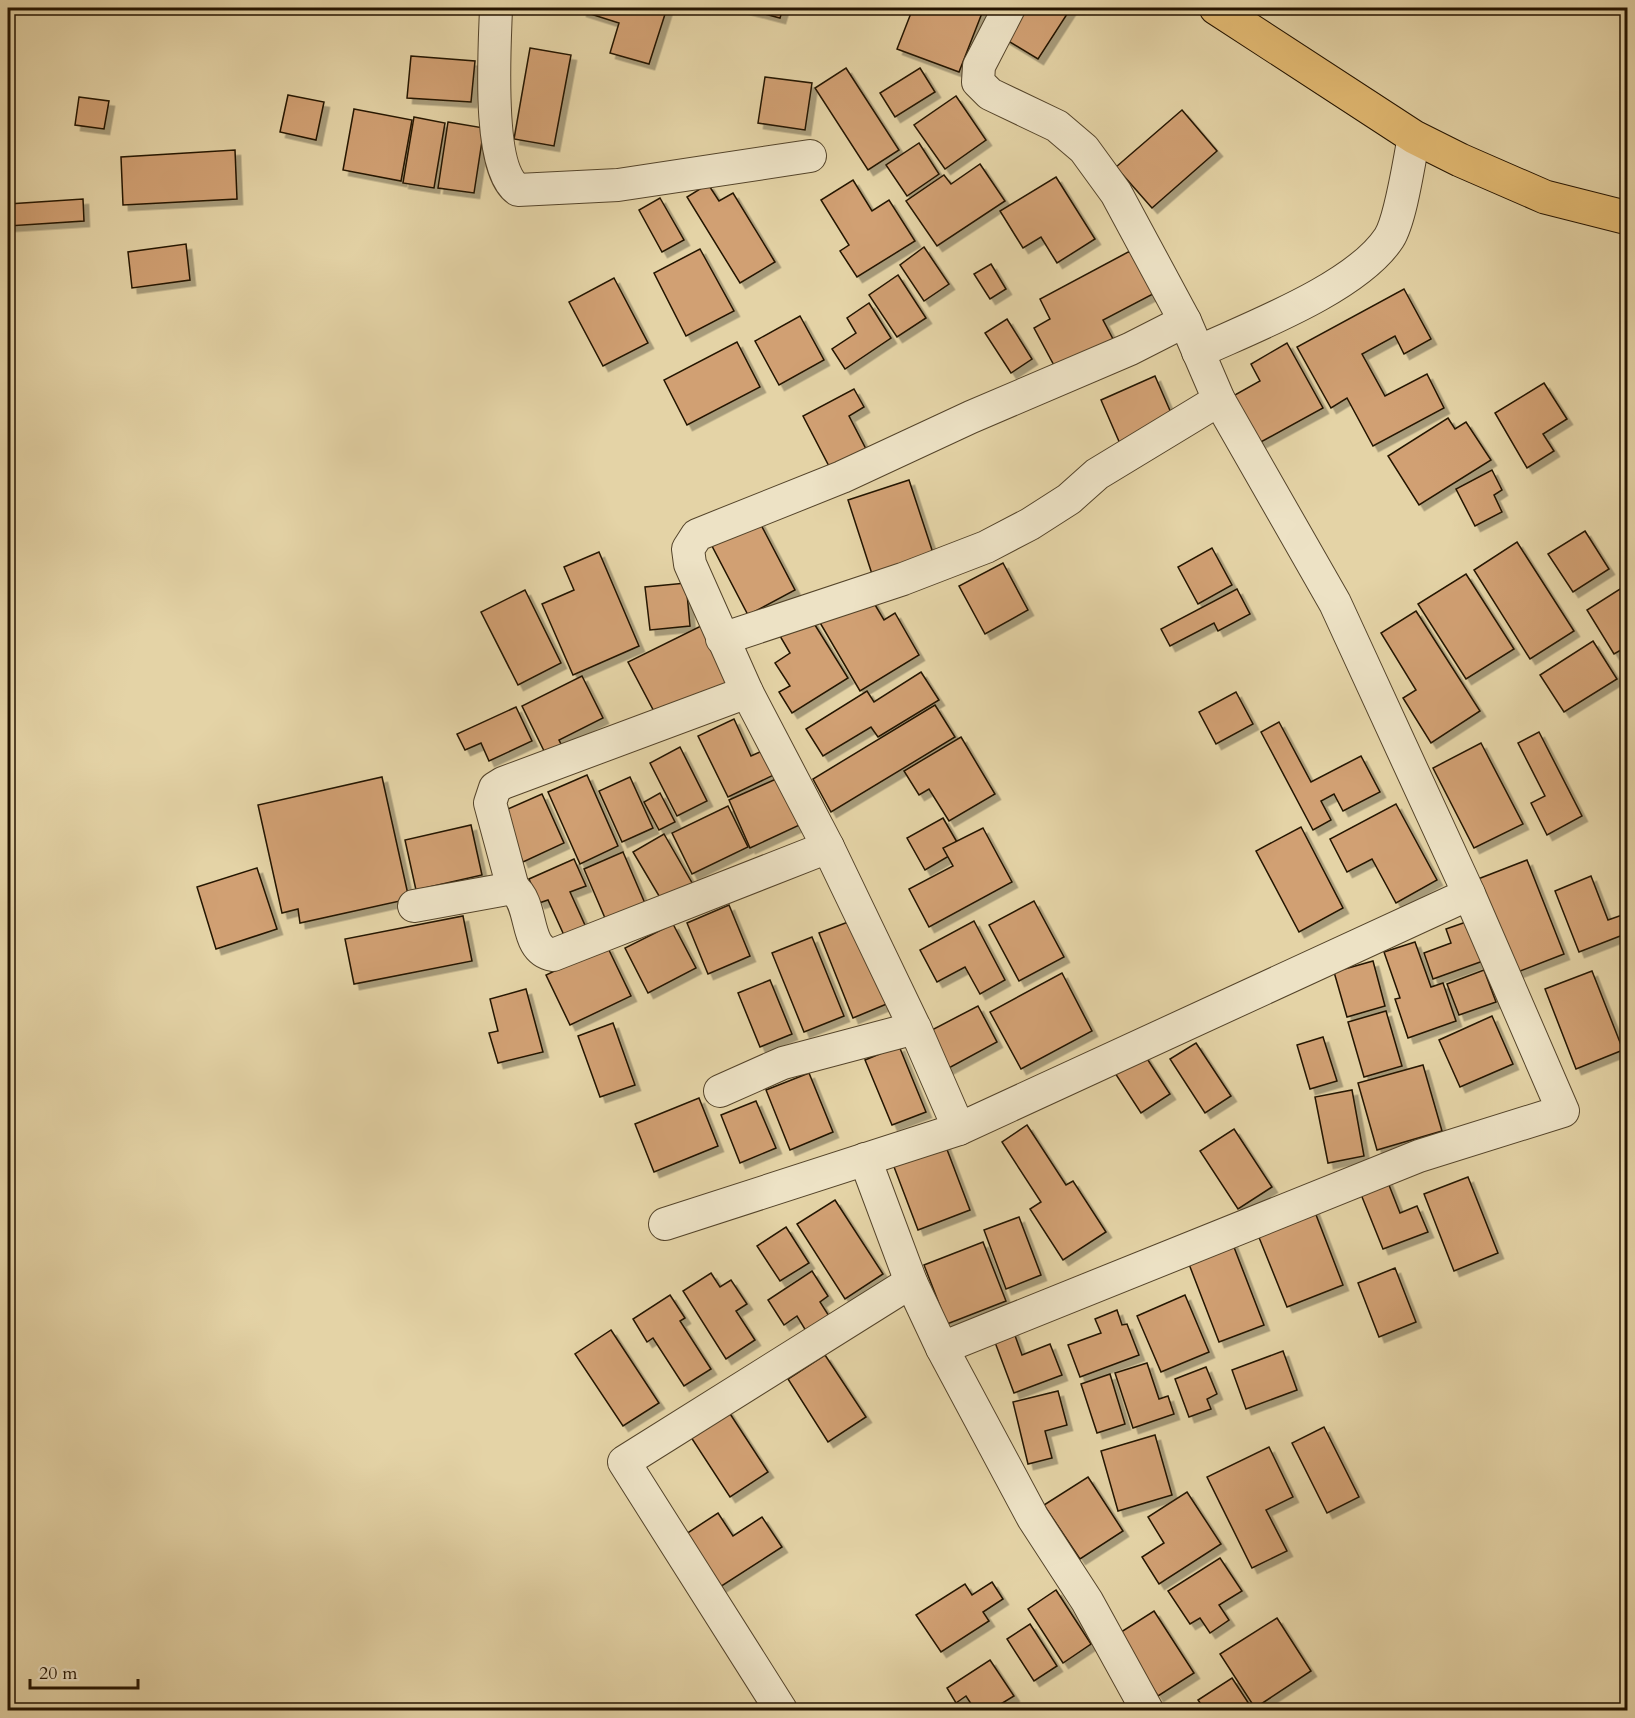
<svg xmlns="http://www.w3.org/2000/svg" width="1635" height="1718" font-family="Cardo,serif">
  <defs>
    <filter id="shadow"><feDropShadow dx="5.5" dy="5.5" stdDeviation="0" flood-color="#0004"/></filter>
  </defs>
  <rect width="100%" height="100%" fill="#e4d3a6"/>
  <filter id="stains"><feTurbulence type="fractalNoise" baseFrequency=".00333" numOctaves="4"/><feColorMatrix values="0 0 0 0 .2 0 0 0 0 .09 0 0 0 0 .02 0 0 0 .5 -.17"/></filter>
  <radialGradient id="worn" r=".72"><stop offset=".6" stop-color="#630" stop-opacity="0"/><stop offset="1" stop-color="#630" stop-opacity=".3"/></radialGradient>
  <!-- building -->
  <g fill="#d1a073" stroke="#241400" stroke-width="1.5" filter="url(#shadow)">
    <path d="M582,8h85l-18,56 -39,-11 9,-30 -38,-12z"/>
    <path d="M741,8h42l-3,10z"/>
    <path d="M913,8h71l-25,64 -62,-23z"/>
    <path d="M1017,8h54l-33,51 -38,-23z"/>
    <path d="M530,48l41,7 -17,91 -40,-7z"/>
    <path d="M411,56l64,5 -4,41 -64,-4z"/>
    <path d="M846,68l53,82 -31,20 -53,-82z"/>
    <path d="M920,68l15,24 -40,25 -15,-24z"/>
    <path d="M765,77l47,6 -7,47 -47,-7z"/>
    <path d="M288,95l36,7 -8,38 -36,-8z"/>
    <path d="M956,96l30,44 -41,29 -31,-44z"/>
    <path d="M79,97l30,4 -5,28 -29,-4z"/>
    <path d="M354,109l58,11 -11,61 -58,-11z"/>
    <path d="M1182,110l35,41 -65,57 -36,-41z"/>
    <path d="M414,117l31,6 -11,65 -31,-5z"/>
    <path d="M448,122l36,6 -10,65 -36,-5z"/>
    <path d="M919,143l20,31 -32,22 -21,-31z"/>
    <path d="M235,150l2,49 -114,6 -2,-48z"/>
    <path d="M980,164l25,37 -68,45 -31,-45 38,-26 7,9z"/>
    <path d="M1056,177l39,62 -38,24 -16,-26 -18,11 -23,-37z"/>
    <path d="M853,180l19,31 17,-11 26,41 -58,36 -17,-26 9,-6 -28,-45z"/>
    <path d="M708,184l11,17 14,-8 42,69 -35,21 -53,-86z"/>
    <path d="M660,198l24,42 -22,12 -23,-42z"/>
    <path d="M83,199l1,22 -76,5v-22z"/>
    <path d="M186,244l4,36 -58,8 -4,-36z"/>
    <path d="M924,247l25,37 -25,17 -24,-36z"/>
    <path d="M700,249l34,62 -48,25 -32,-63z"/>
    <path d="M1130,251l23,43 -50,26 10,19 -57,30 -22,-41 16,-9 -10,-20z"/>
    <path d="M991,264l15,25 -16,10 -16,-25z"/>
    <path d="M898,275l28,43 -29,19 -28,-42z"/>
    <path d="M614,278l34,65 -45,23 -34,-64z"/>
    <path d="M1404,289l27,50 -27,15 -9,-18 -33,18 23,42 42,-22 17,34 -71,38 -26,-48 -16,10 -34,-61z"/>
    <path d="M869,303l22,35 -46,31 -13,-20 24,-16 -9,-15z"/>
    <path d="M800,316l24,44 -45,25 -24,-44z"/>
    <path d="M1007,319l25,40 -21,14 -26,-40z"/>
    <path d="M737,342l23,45 -73,38 -23,-45z"/>
    <path d="M1287,343l36,65 -64,35 -26,-47 27,-15 -9,-17z"/>
    <path d="M1155,376l20,46 -54,24 -20,-46z"/>
    <path d="M1544,383l23,36 -24,15 11,17 -27,17 -32,-55z"/>
    <path d="M854,389l10,18 -15,9 18,35 -36,19 -28,-54z"/>
    <path d="M1448,418l7,11 11,-7 25,38 -72,45 -31,-49z"/>
    <path d="M1492,470l10,20 -8,5 8,17 -27,14 -19,-37z"/>
    <path d="M909,480l24,73 -61,21 -24,-74z"/>
    <path d="M759,521l36,69 -47,25 -36,-69z"/>
    <path d="M1585,531l24,38 -36,23 -25,-38z"/>
    <path d="M1517,542l57,89 -44,28 -56,-89z"/>
    <path d="M1212,548l20,37 -34,19 -20,-37z"/>
    <path d="M599,552l40,94 -66,29 -31,-71 32,-14 -10,-23z"/>
    <path d="M1003,563l25,47 -43,24 -26,-48z"/>
    <path d="M1466,574l48,75 -48,30 -48,-75z"/>
    <path d="M686,583l4,43 -40,4 -5,-43z"/>
    <path d="M1237,589l13,25 -32,17 -4,-8 -44,23 -9,-17z"/>
    <path d="M1620,589l8,13v44l-14,8 -27,-44z"/>
    <path d="M525,590l36,73 -43,22 -37,-73z"/>
    <path d="M868,593l16,27 11,-7 24,42 -59,36 -41,-70z"/>
    <path d="M1416,611l64,100 -49,32 -28,-45 13,-8 -35,-57z"/>
    <path d="M810,617l38,61 -56,35 -13,-21 11,-6 -15,-23 15,-10 -10,-17z"/>
    <path d="M701,626l29,55 -72,38 -30,-57z"/>
    <path d="M1593,641l24,38 -53,33 -24,-37z"/>
    <path d="M921,672l18,28 -61,37 -7,-10 -48,29 -17,-27 61,-38 7,11z"/>
    <path d="M582,676l21,42 -44,22 5,10 -16,9 -26,-53z"/>
    <path d="M1236,692l17,32 -37,20 -17,-32z"/>
    <path d="M935,705l20,32 -124,75 -18,-33z"/>
    <path d="M516,707l16,34 -43,20 -8,-18 -16,7 -8,-16z"/>
    <path d="M734,719l17,37 20,-9 11,24 -54,26 -30,-61z"/>
    <path d="M1279,722l32,60 50,-26 19,36 -37,19 -9,-17 -13,7 10,19 -18,10 -52,-98z"/>
    <path d="M1539,732l43,84 -35,19 -16,-32 14,-7 -27,-53z"/>
    <path d="M961,737l34,57 -46,27 -20,-32 -10,6 -15,-24z"/>
    <path d="M1481,743l42,81 -49,24 -41,-80z"/>
    <path d="M680,747l27,54 -30,15 -27,-53z"/>
    <path d="M587,775l31,71 -38,18 -32,-72z"/>
    <path d="M785,775l21,47 -56,26 -21,-48z"/>
    <path d="M382,777l27,122 -109,24 -2,-14 -16,4 -24,-108z"/>
    <path d="M630,777l23,51 -31,14 -23,-51z"/>
    <path d="M660,793l15,29 -16,8 -15,-28z"/>
    <path d="M542,794l22,49 -41,19 -22,-50z"/>
    <path d="M1396,804l41,76 -41,23 -24,-44 -25,13 -17,-33z"/>
    <path d="M728,806l20,41 -56,27 -20,-41z"/>
    <path d="M943,818l18,31 -36,21 -18,-32z"/>
    <path d="M471,825l11,50 -66,15 -11,-50z"/>
    <path d="M1301,827l42,81 -44,24 -43,-81z"/>
    <path d="M983,828l29,54 -83,45 -20,-38 44,-23 -10,-18z"/>
    <path d="M664,834l31,54 -30,18 -32,-54z"/>
    <path d="M623,852l24,56 -39,17 -24,-56z"/>
    <path d="M574,859l12,27 -16,6 19,42 -21,10 -20,-44 -9,3 -10,-24z"/>
    <path d="M1527,860l37,94 -49,19 -37,-94z"/>
    <path d="M257,868l20,61 -61,20 -19,-62z"/>
    <path d="M1591,876l17,44 17,-6 3,19 -49,19 -24,-61z"/>
    <path d="M1034,901l30,56 -45,24 -30,-56z"/>
    <path d="M729,905l21,51 -42,18 -21,-51z"/>
    <path d="M463,916l9,45 -118,23 -9,-45z"/>
    <path d="M856,919l33,84 -36,15 -34,-85z"/>
    <path d="M974,921l31,59 -25,14 -15,-27 -28,15 -17,-32z"/>
    <path d="M1469,921l14,40 -50,18 -9,-26 27,-10 -5,-14z"/>
    <path d="M673,924l23,44 -48,25 -23,-45z"/>
    <path d="M812,937l32,79 -40,16 -32,-79z"/>
    <path d="M1415,942l16,45 12,-4 13,38 -48,17 -13,-39 5,-1 -16,-46z"/>
    <path d="M607,946l24,50 -61,29 -24,-50z"/>
    <path d="M1373,961l12,45 -38,11 -13,-45z"/>
    <path d="M1484,970l12,32 -37,13 -12,-31z"/>
    <path d="M1592,971l31,79 -47,19 -31,-80z"/>
    <path d="M1062,973l30,58 -71,38 -31,-57z"/>
    <path d="M770,980l22,54 -32,13 -22,-54z"/>
    <path d="M526,989l17,63 -45,11 -9,-30 9,-2 -8,-32z"/>
    <path d="M978,1006l19,36 -50,27 -19,-37z"/>
    <path d="M1386,1011l16,55 -38,11 -16,-55z"/>
    <path d="M1492,1016l21,48 -53,23 -21,-47z"/>
    <path d="M613,1023l22,62 -35,12 -22,-61z"/>
    <path d="M1323,1037l14,44 -27,8 -13,-44z"/>
    <path d="M1196,1043l35,53 -26,17 -35,-54z"/>
    <path d="M899,1046l27,66 -34,13 -27,-65z"/>
    <path d="M1144,1054l26,40 -29,19 -26,-40z"/>
    <path d="M1423,1065l19,66 -65,19 -19,-67z"/>
    <path d="M809,1073l24,59 -43,18 -24,-60z"/>
    <path d="M1352,1090l12,66 -36,7 -13,-66z"/>
    <path d="M699,1098l19,48 -64,26 -19,-48z"/>
    <path d="M756,1101l20,47 -36,15 -19,-48z"/>
    <path d="M1027,1125l39,60 7,-4 33,51 -43,28 -33,-51 11,-7 -39,-60z"/>
    <path d="M1234,1129l38,58 -34,22 -38,-58z"/>
    <path d="M943,1139l27,71 -52,20 -27,-71z"/>
    <path d="M1385,1175l15,38 17,-7 11,26 -45,17 -25,-62z"/>
    <path d="M1468,1177l30,76 -44,18 -30,-77z"/>
    <path d="M835,1200l48,74 -38,25 -48,-75z"/>
    <path d="M1313,1207l30,78 -56,22 -31,-77z"/>
    <path d="M1019,1217l22,58 -35,14 -22,-59z"/>
    <path d="M786,1227l23,36 -29,18 -23,-35z"/>
    <path d="M983,1242l23,59 -59,23 -23,-59z"/>
    <path d="M1232,1242l32,83 -45,17 -32,-83z"/>
    <path d="M1395,1268l21,54 -37,15 -21,-54z"/>
    <path d="M812,1271l16,25 -8,6 9,14 -23,15 -9,-15 -13,9 -16,-25z"/>
    <path d="M711,1273l9,14 11,-7 16,24 -11,7 19,29 -29,19 -43,-68z"/>
    <path d="M670,1295l15,23 -5,3 31,48 -27,17 -31,-48 -6,4 -14,-23z"/>
    <path d="M1185,1295l24,57 -48,20 -24,-56z"/>
    <path d="M1117,1310l5,15 5,-1 12,31 -59,22 -12,-32 33,-12 -6,-14z"/>
    <path d="M611,1330l48,73 -36,23 -48,-72z"/>
    <path d="M1013,1330l9,25 28,-11 12,31 -48,18 -21,-56z"/>
    <path d="M1283,1351l14,39 -51,19 -14,-39z"/>
    <path d="M825,1355l41,62 -38,25 -40,-63z"/>
    <path d="M1147,1363l12,36 9,-3 6,18 -41,14 -18,-55z"/>
    <path d="M1206,1367l11,27 -10,5 4,10 -22,8 -14,-38z"/>
    <path d="M1110,1374l15,50 -28,9 -16,-49z"/>
    <path d="M1058,1391l9,34 -22,6 7,27 -24,6 -15,-62z"/>
    <path d="M723,1403l45,69 -38,25 -45,-69z"/>
    <path d="M1324,1427l35,70 -32,16 -35,-70z"/>
    <path d="M1155,1435l17,60 -54,16 -17,-60z"/>
    <path d="M1269,1447l24,50 -27,13 21,41 -35,17 -45,-91z"/>
    <path d="M1088,1477l35,54 -43,28 -36,-54z"/>
    <path d="M1187,1492l34,52 -62,40 -17,-27 22,-14 -16,-26z"/>
    <path d="M718,1513l15,23 29,-19 20,30 -62,40 -34,-53z"/>
    <path d="M1220,1558l22,33 -23,14 10,15 -19,13 -10,-15 -10,6 -22,-33z"/>
    <path d="M992,1582l11,17 -20,13 6,9 -48,31 -25,-37 49,-31 7,11z"/>
    <path d="M1056,1590l35,54 -28,19 -35,-54z"/>
    <path d="M1154,1611l40,62 -36,23 -40,-62z"/>
    <path d="M1277,1618l34,53 -56,37 -35,-54z"/>
    <path d="M1030,1624l27,42 -23,15 -27,-42z"/>
    <path d="M990,1660l24,36 -23,14h-16l-9,-14 -10,7 -9,-15z"/>
    <path d="M1232,1678l21,32h-48l-7,-10z"/>
  </g>
  <g fill="none" stroke-linecap="round" stroke-linejoin="round">
    <defs>
      <g id="street">
        <path d="M496,8c-1,36 -10,160 22,182l100,-5 192,-29"/>
        <path d="M1198,352c54,-25 158,-64 191,-114 12,-19 20,-77 25,-101"/>
        <path d="M722,639l181,-60 83,-32 44,-23 39,-25 28,-25 122,-74"/>
        <path d="M513,888l-23,-85 5,-15 8,-5 244,-91"/>
        <path d="M414,906l99,-18c22,17 10,62 40,67l275,-108"/>
        <path d="M720,1091l63,-28 132,-35"/>
        <path d="M959,1129l-44,-101 -87,-181 -81,-155 -57,-128 -2,-15 9,-14 145,-58 129,-60 159,-68 55,-28"/>
        <path d="M865,1159l46,123 31,66 91,170 54,83 60,109"/>
        <path d="M665,1224l294,-95 510,-235"/>
        <path d="M942,1348l477,-192 144,-45 -94,-217 -134,-291 -116,-203 -34,-79 -69,-128 -32,-44 -27,-23 -67,-32 -12,-12 1,-16 30,-58"/>
        <path d="M781,1710l-157,-248 287,-180"/>
      </g>
      <path id="primary" d="M1216,8l198,129 46,23 85,37 83,21"/>
    </defs>
    <!-- street casing -->
    <use href="#street" stroke="#54442a" stroke-width="34"/>
    <!-- primary casing -->
    <use href="#primary" stroke="#241400" stroke-width="35"/>
    <!-- street -->
    <use href="#street" stroke="#ede2c5" stroke-width="32"/>
    <!-- primary -->
    <use href="#primary" stroke="#e2ba73" stroke-width="33"/>
  </g>
  <!-- margin -->
  <rect width="1635" height="1718" fill="none" stroke="#e4d3a6" stroke-width="30"/>
  <rect x="9" y="9" width="1617" height="1700" fill="none" stroke="#241400" stroke-width="3"/>
  <rect x="15" y="15" width="1605" height="1688" fill="none" stroke="#241400" stroke-width="1.5"/>
  <!-- scale -->
  <path d="M30 1679v9h108v-9" fill="none" stroke="#241400" stroke-width="3"/>
  <text x="39" y="1679" font-size="18" fill="#241400" stroke="#ede2c5" stroke-width="4.5" paint-order="stroke">20 m</text>
  <rect width="100%" height="100%" filter="url(#stains)"/>
  <rect width="100%" height="100%" fill="url(#worn)"/>
</svg>
